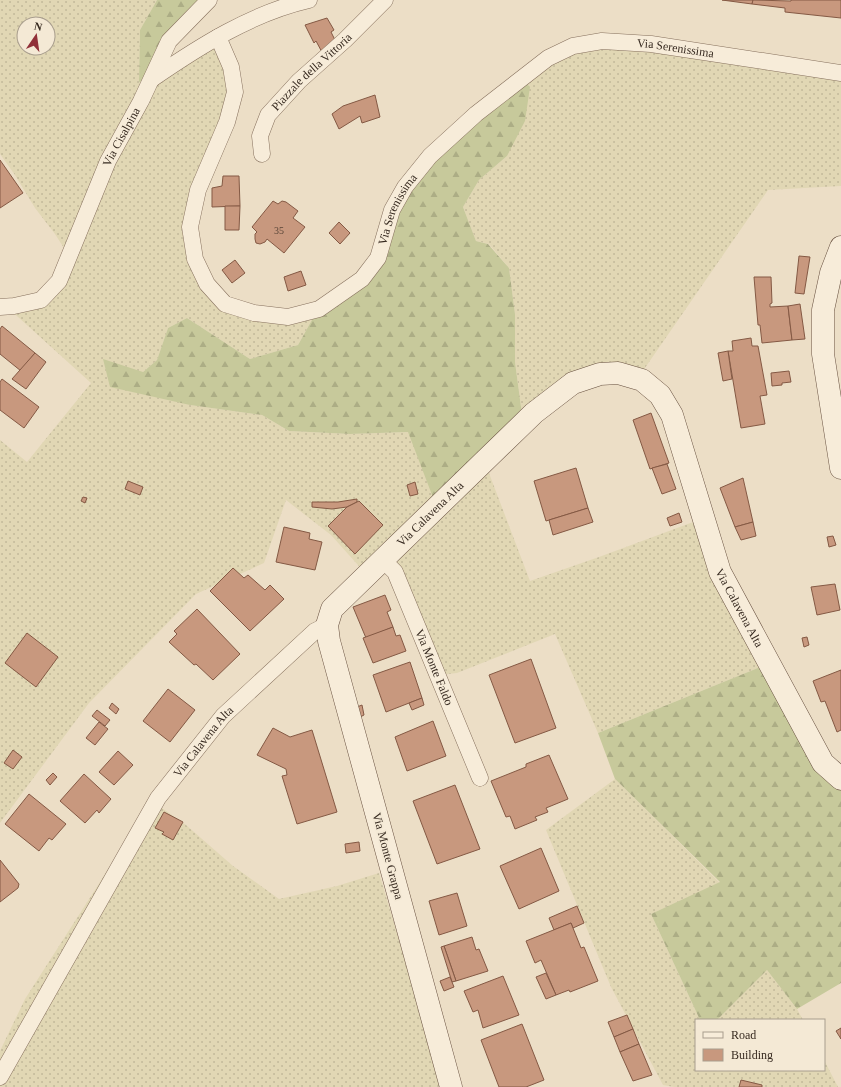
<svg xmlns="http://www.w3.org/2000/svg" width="841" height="1087" font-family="'Times New Roman',serif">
  <defs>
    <pattern id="farmland-dots" width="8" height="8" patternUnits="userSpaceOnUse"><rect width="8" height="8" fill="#e1d7b4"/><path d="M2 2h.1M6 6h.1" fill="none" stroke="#c2b99a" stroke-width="1.8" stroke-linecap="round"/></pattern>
    <pattern id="forest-firs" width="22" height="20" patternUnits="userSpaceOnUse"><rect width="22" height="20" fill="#c7c99b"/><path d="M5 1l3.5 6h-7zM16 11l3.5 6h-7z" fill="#acad85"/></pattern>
  </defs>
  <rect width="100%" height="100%" fill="#ecdec6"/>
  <!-- farmland -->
  <g fill="url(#farmland-dots)" fill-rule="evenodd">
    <path d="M0,0h157l-17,30 -1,52 79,-44 17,52 -47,137 16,55 49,32 65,-5 -20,36 -48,14 -63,-41 -19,10 -11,32 -14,12 47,33 72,10 27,16 61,3 58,-2 76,28 46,121 69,-24 105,-39 64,146 -170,69 -43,-99 -98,39 -19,2 -50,-120 -22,19 -35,-39 -45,-35 -22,63 -68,31 -107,109 -89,120v-383l27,22 64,-79 -84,-76 33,-5 29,-46 -14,-22 -20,-26 -20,-33 -15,-21zM24,24h24v24h-24z"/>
    <path d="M602,39l239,31v116l-73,4 -130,188 -28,-4 -87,48 -8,-60v-48l-6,-46 -20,-24 -13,-3 -13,-34 16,-27 28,-24 14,-78z"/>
    <path d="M615,779l105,104 -69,31 49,106h-4v50h128v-10l14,27h-164l-11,-2 -52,-98 -65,-157z"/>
    <path d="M152,801l34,24 47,41 46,33 58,-13 42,-13 64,214h-443v-36l25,-52z"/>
    <path d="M767,970l30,39 6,11h-86z"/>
  </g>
  <!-- forest -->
  <g fill="url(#forest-firs)">
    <path d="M157,0h49l-52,76 -15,6 1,-52z"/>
    <path d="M521,78l9,9 -5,34 -18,35 -28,24 -16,27 13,34 12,3 21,24 6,46v48l8,60 -86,86 -29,-76 -58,2 -61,-3 -27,-16 -72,-10 -80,-18 -7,-28 40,13 14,-12 11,-32 19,-10 63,41 48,-14 20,-36 43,-30 30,-69 39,-54z"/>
    <path d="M768,664l73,116v203l-44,26 -30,-39 -50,50h-17l-49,-106 69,-32 -105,-103 -17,-46z"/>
  </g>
  <!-- building -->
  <g fill="#c8987e" stroke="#845944">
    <path d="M722,0h31l-1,4z"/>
    <path d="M753,0l38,1v-1h50v18l-56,-6v-4l-33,-4z"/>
    <path d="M327,18l7,12 -3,2 5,10 -13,12 -7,-13 -2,2 -9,-18z"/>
    <path d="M375,95l5,22 -18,6 -2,-7 -21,13 -7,-15 11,-8z"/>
    <path d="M0,160l23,33 -23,15z"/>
    <path d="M223,176h16l1,30 -28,1v-19l10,-2z"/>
    <path d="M273,201l5,3 4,-3 4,1 12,9 -5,7 12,9 -21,26 -17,-14 -2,3 -5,2 -4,-1 -1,-4v-5l2,-2 -5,-5z"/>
    <path d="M225,206h15l-1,24h-14z"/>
    <path d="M339,222l11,11 -10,11 -11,-11z"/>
    <path d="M799,256l11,1 -6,37 -9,-1z"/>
    <path d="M235,260l10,13 -13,10 -10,-13z"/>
    <path d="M301,271l5,14 -18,6 -4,-14z"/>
    <path d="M754,277h17l1,26 -2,1v3l18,-1 4,34 -30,3 -2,-18h-2z"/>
    <path d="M800,304l5,35 -13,1 -4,-34z"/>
    <path d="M2,326l33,27 -14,18 -21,-17v-25z"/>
    <path d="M751,338l1,8h6l9,49 -7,1 5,28 -24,4 -13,-77h5l-1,-10z"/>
    <path d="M728,351l4,28 -9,2 -5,-28z"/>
    <path d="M35,353l11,9 -20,27 -14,-10z"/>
    <path d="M789,371l2,11 -9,1v2l-10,1 -1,-13z"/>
    <path d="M2,379l37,28 -15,21 -24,-18v-28z"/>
    <path d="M651,413l18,50 -19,6 -17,-49z"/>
    <path d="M667,464l9,25 -14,5 -10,-26z"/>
    <path d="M576,468l12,40 -42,13 -12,-40z"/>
    <path d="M743,478l10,44 -18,5 -15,-39z"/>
    <path d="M128,481l15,6 -3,8 -15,-6z"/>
    <path d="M415,482l3,12 -8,2 -3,-11z"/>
    <path d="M83,497l4,1 -2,5 -4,-2z"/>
    <path d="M357,499v3l-10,5 -15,2 -20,-2v-5h26z"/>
    <path d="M359,501l24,24 -28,29 -27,-28 19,-19z"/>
    <path d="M588,508l5,14 -40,13 -4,-15z"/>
    <path d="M679,513l3,9 -12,4 -3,-8z"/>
    <path d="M753,522l3,14 -15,4 -6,-13z"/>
    <path d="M284,527l26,6 -1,6 13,3 -7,28 -39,-8z"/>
    <path d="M833,536l3,9 -7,2 -2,-10z"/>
    <path d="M233,568l11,10 4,-3 17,15 5,-5 14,14 -34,32 -40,-40z"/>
    <path d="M835,584l5,26 -23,5 -6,-28z"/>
    <path d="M385,595l6,15 -4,2 6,15 -27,11 -13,-31z"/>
    <path d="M197,609l43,45 -27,26 -17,-16 -2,1 -25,-23 8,-8 -3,-3z"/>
    <path d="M393,627l3,9 4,-1 6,16 -33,12 -10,-25z"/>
    <path d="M27,633l31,24 -22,30 -31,-24z"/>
    <path d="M807,637l2,8 -5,2 -2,-9z"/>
    <path d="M531,659l25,69 -41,15 -26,-68z"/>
    <path d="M410,662l12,36 -36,14 -13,-37z"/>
    <path d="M841,670v60l-4,2 -12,-31 -4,1 -8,-21z"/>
    <path d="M168,689l27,21 -25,32 -27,-21z"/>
    <path d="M422,698l2,7 -12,5 -3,-7z"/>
    <path d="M112,703l7,6 -3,5 -7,-6z"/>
    <path d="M362,705l2,10 -4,2 -3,-10z"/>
    <path d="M97,710l13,10 -5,6 -13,-10z"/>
    <path d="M433,721l13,35 -39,15 -12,-34z"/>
    <path d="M99,722l9,7 -13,16 -9,-7z"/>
    <path d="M273,728l17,9 22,-7 25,82 -40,12 -15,-48 5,-1 -1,-6 -29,-14z"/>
    <path d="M13,750l9,7 -9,12 -9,-6z"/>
    <path d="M118,751l15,14 -19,20 -15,-13z"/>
    <path d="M549,755l19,44 -22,9 2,4 -13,5 2,3 -22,9 -5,-13 -4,1 -15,-36 35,-14v-3z"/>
    <path d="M53,773l4,4 -7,8 -4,-5z"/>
    <path d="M84,774l27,25 -12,14 -2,-3 -12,13 -25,-22z"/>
    <path d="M455,785l25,64 -43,15 -24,-63z"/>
    <path d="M29,794l37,30 -14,16 -3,-2 -10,13 -34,-27z"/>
    <path d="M164,812l19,10 -10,18 -11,-6 2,-2 -9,-4z"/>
    <path d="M359,842l1,9 -14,2 -1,-9z"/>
    <path d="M541,848l18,43 -40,18 -19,-43z"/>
    <path d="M0,860l19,24 -1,4 -18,14z"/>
    <path d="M457,893l10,33 -28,9 -10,-34z"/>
    <path d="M577,906l7,17 -11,5 -2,-5 -17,7 -5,-12z"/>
    <path d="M571,923l10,25 3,-1 14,34 -28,11 -1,-2 -13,5 -15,-35 -6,3 -9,-22z"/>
    <path d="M472,937l4,13 3,-1 9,22 -32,10 -12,-35z"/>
    <path d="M444,946l12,35 -4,1 -11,-35z"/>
    <path d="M546,973l10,22 -10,4 -10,-22z"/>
    <path d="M503,976l16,39 -36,13 -5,-18 -5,2 -9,-21z"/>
    <path d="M450,977l4,10 -10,4 -4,-10z"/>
    <path d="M627,1015l6,14 -19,8 -6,-15z"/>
    <path d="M522,1024l22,56 -18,7h-27l-18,-47z"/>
    <path d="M841,1028v11l-5,-8z"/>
    <path d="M633,1029l6,15 -19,8 -6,-15z"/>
    <path d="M639,1044l13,31 -19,6 -13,-29z"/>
    <path d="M741,1080l21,5v2h-23z"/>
  </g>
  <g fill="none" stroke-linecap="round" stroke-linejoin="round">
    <defs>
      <g id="street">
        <path id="s1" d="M218,37l13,30 4,25 -8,30 -29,68 -8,37 5,32 12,25 18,20 29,9 34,4 31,-8 43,-30 16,-21 14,-48 13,-23 25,-31 46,-42 72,-56 25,-12 29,-5 49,3 190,29"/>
        <path d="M152,79c48,-33 100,-66 157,-79"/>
        <path id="s2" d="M262,154l-2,-18 8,-21 31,-34 46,-41 40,-40"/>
        <path id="s3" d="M0,307l14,-1 27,-6 18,-19 49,-120 33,-60 28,-60 40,-41"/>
        <path id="s4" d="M383,560l12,12 85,206"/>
        <path id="s5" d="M0,1077l158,-279 65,-82 92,-85 12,-6"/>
      </g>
      <g id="secondary">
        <path d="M841,247l-10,26 -8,37v44l18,114"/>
        <path id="s6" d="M451,1087l-122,-446 -2,-16 5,-16 202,-196 39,-30 27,-9 18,-1 24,7 18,15 12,20 48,157 103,191 18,16"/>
      </g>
    </defs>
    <!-- street casing -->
    <use href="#street" stroke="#86705d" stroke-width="17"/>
    <!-- secondary casing -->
    <use href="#secondary" stroke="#685140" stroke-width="23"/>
    <!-- street -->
    <use href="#street" stroke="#f7ecd9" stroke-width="16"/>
    <!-- secondary -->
    <use href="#secondary" stroke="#f7ecd9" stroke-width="22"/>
  </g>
  <g text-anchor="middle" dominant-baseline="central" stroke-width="3.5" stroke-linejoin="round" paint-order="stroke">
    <!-- number labels -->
    <g font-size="10" fill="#5b4638">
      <text x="279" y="230">35</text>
    </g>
    <!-- street labels -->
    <g font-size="12" fill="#372a20" stroke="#f4e9d5">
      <text stroke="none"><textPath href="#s1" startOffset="864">Via Serenissima</textPath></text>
      <text stroke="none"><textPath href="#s2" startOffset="102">Piazzale della Vittoria</textPath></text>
      <text stroke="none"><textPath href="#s3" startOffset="225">Via Cisalpina</textPath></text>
      <text stroke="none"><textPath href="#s1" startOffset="516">Via Serenissima</textPath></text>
      <text stroke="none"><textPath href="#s6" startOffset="632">Via Calavena Alta</textPath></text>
      <text stroke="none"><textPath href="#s6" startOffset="1149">Via Calavena Alta</textPath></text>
      <text stroke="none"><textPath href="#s4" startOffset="120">Via Monte Faldo</textPath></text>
      <text stroke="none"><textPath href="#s5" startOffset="393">Via Calavena Alta</textPath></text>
      <text transform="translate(388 856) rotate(75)">Via Monte Grappa</text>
    </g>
  </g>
  <!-- legend -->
  <rect x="695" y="1019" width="130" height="52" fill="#f4e9d5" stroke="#a89d8d"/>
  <rect x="703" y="1032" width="20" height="6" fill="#f7ecd9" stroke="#a89d8d"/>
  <text x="731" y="1039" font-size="12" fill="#372a20">Road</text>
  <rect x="703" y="1049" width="20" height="12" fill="#c8987e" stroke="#a89d8d"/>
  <text x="731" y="1059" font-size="12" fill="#372a20">Building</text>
  <!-- north arrow -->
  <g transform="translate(36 36) rotate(13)"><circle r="19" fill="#f4e9d5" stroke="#a89d8d"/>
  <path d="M0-3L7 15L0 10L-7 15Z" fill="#913038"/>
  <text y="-6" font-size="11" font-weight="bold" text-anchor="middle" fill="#372a20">N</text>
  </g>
</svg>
